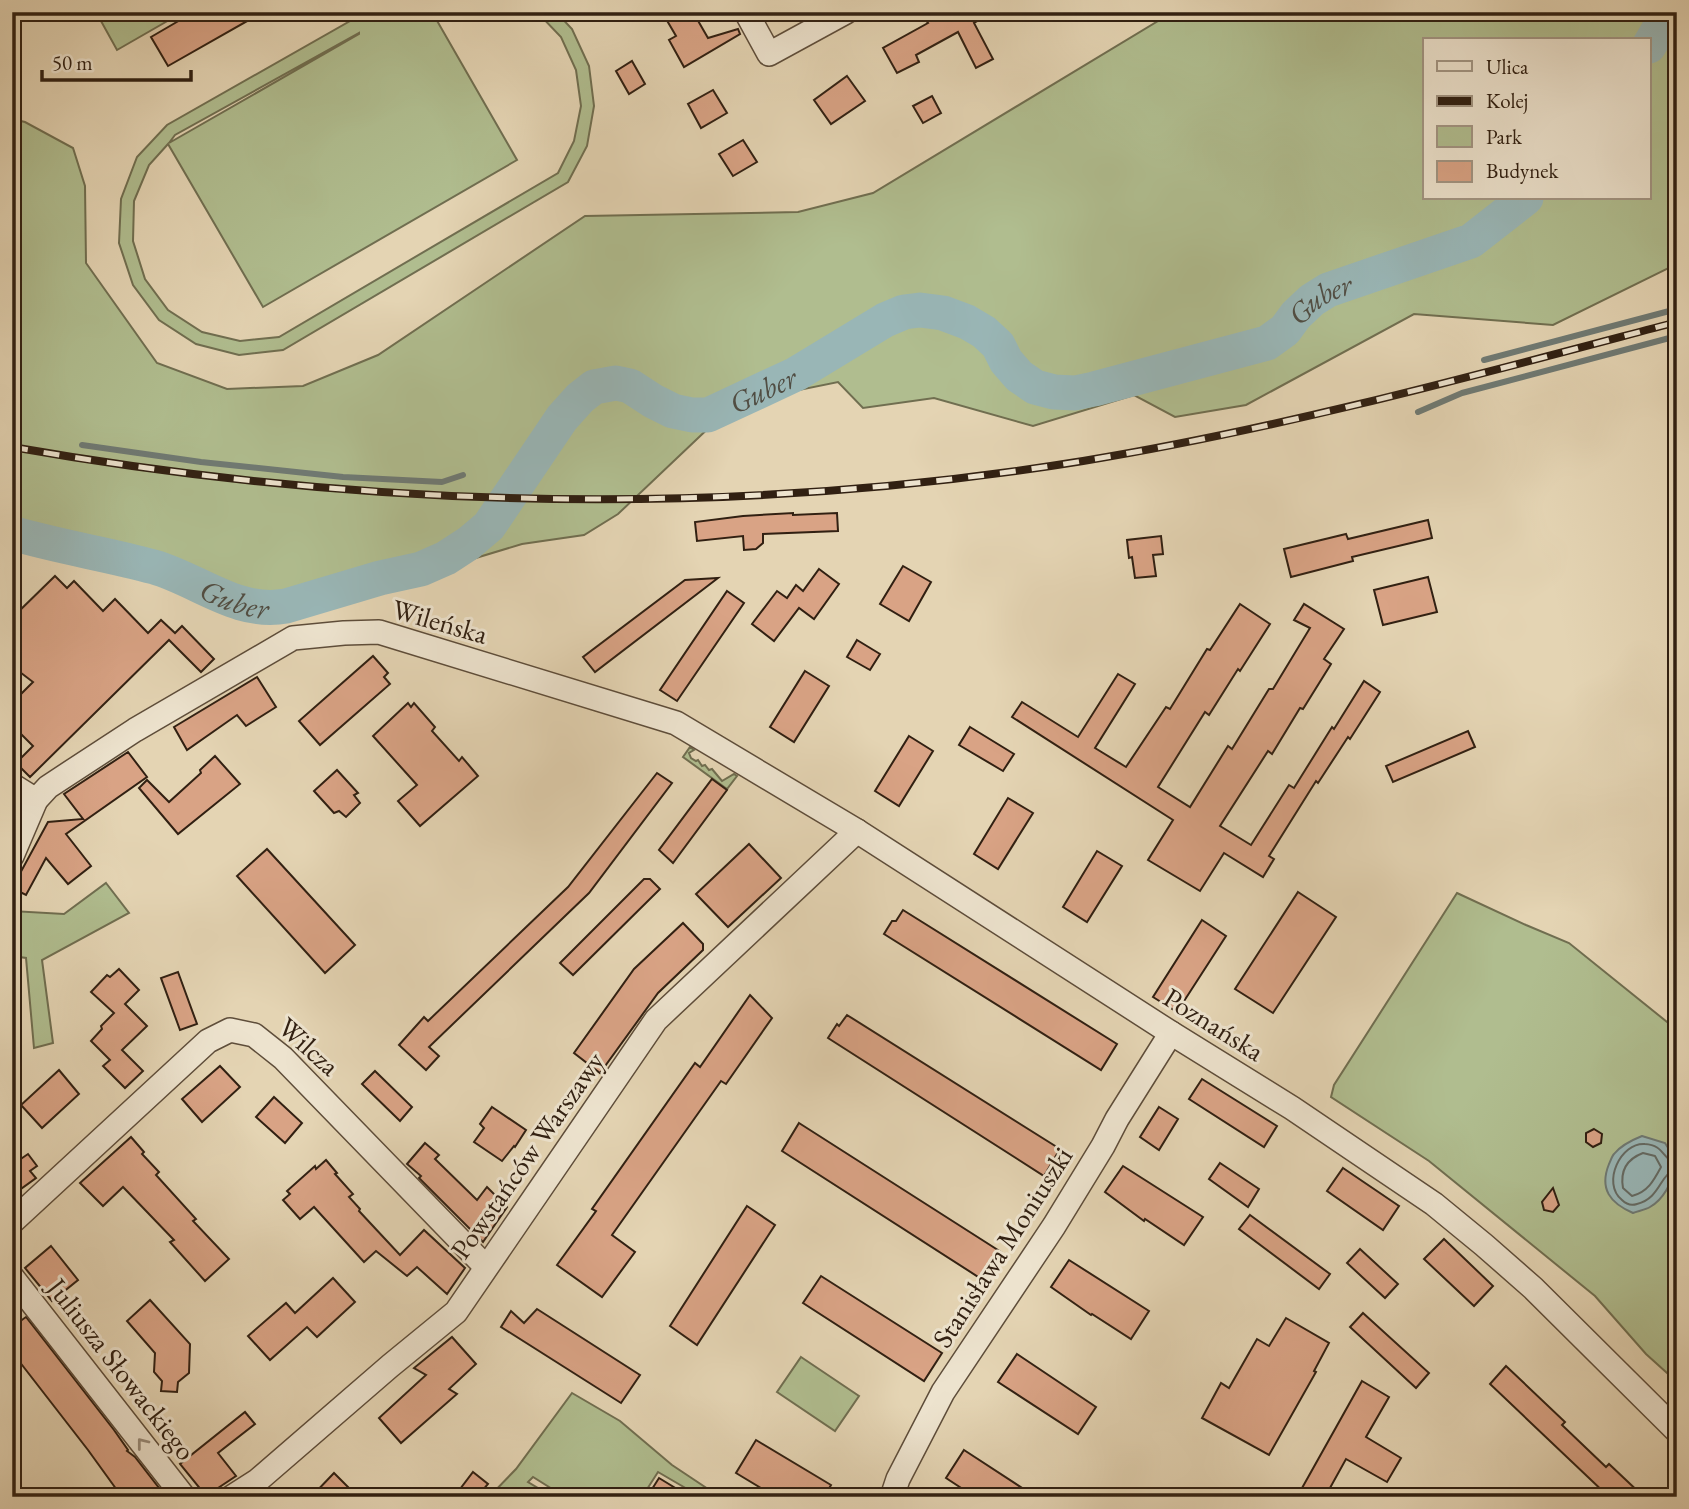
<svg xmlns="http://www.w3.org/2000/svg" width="1689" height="1509" font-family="'EB Garamond',serif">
  <rect width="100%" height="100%" fill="#e4d4b3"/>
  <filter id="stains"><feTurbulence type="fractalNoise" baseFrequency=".00286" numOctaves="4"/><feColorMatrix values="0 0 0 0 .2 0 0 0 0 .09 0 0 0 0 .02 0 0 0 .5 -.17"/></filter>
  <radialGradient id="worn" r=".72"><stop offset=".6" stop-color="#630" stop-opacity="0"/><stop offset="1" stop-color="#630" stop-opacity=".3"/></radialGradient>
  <!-- green -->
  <g fill="#b0bd8f" stroke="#706e50" stroke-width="2" fill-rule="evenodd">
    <path d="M96,12h87l-66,38z"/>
    <path d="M366,12h66l85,148 -254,147 -95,-163 -19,21 -15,36 -1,40 12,38 23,31 34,22 38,9 39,-4 279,-164 16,-32 7,-35 -5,-36 -15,-33 -24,-25h19l16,17 17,37 5,40 -7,40 -19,36 -285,168 -44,5 -43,-11 -37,-24 -26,-35 -14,-42 2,-44 16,-42 30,-32zM359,33v1l-190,109 6,-8z"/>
    <path d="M1173,12h504v252l-124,61 -139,-11 -168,91 -71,12 -41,-22 -101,31 -99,-28 -71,10 -25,-26 -103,21 -117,111 -34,21 -62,9 -185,56 -61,7h-42l-41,-12 -159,-65 -22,-4v-407l13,3 48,26 12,38 1,77 71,100 70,26 76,-3 75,-31 207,-139 213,-4 75,-19zM1425,40h224v158h-224z"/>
    <path d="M690,747l4,3 -5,3 2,5 5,3 2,-1 4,6 3,-1 4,5 3,-1 10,12 12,-7 3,2 -10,13 -44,-32z"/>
    <path d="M106,883l23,30 -87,47 11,83 -19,5 -8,-90 -14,-2v-45l52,3z"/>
    <path d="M1457,893l69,32 43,18 108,87v352l-31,-28 -51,-58 -166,-135 -98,-64 3,-12z"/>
    <path d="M801,1357l58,39 -24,35 -58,-39z"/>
    <path d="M572,1393l48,28 52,44 48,32h-19l-43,-25 -16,25h-77l-32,-20 -5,5 25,15h-64l27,-28z"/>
  </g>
  <!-- water -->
  <path fill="#99b6b6" stroke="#6f7a74" stroke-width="2" d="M1642,1136l23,7 12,19c-4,17 -11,36 -27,45 -5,3 -12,4 -17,6 -23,-10 -34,-24 -24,-49 1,-2 3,-8 5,-10 7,-9 18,-14 28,-18z"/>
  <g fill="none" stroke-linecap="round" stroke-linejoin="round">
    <!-- shore -->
    <g stroke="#656b64" stroke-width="2">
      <path d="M1643,1153l12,3 6,11c-7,13 -13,25 -29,29l-9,-8c-3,-17 4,-29 20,-35z"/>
      <path d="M1677,1163l-2,1c-13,-7 -12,-19 -30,-20 -24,-2 -44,39 -23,56 4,4 9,6 15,4 23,-6 22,-27 38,-36l2,1"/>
    </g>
    <!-- stream -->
    <g stroke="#6f7a74" stroke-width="6">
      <path d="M1484,360l193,-51"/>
      <path d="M1125,381l1,10"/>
      <path d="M1418,412l44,-19 215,-57"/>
      <path d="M82,445l119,17 142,15 99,5 21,-7"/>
      <path d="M528,448l12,3"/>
    </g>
    <!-- river -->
    <g stroke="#99b6b6" stroke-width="35">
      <path d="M1649,46l20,-34"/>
      <path id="s1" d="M12,533c47,14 95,21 142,34 45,13 83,48 132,39l94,-28 41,-9 25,-11 23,-15 20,-17 73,-108 18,-20 14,-11 22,-4 14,3 23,15 20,10 19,4h16l88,-41 89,-54 19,-8 16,-2 23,3 24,9 17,10 14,13 8,16 13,15 16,11 19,5 21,1 19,-4 173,-46 18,-13 11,-15 16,-15 16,-10 143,-49 55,-43"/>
    </g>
  </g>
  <!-- building -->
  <g fill="#d9a385" stroke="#312012" stroke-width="2">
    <path d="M194,12h69l-95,54 -17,-29z"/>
    <path d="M662,12h31l15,26 30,-9 2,5 -56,33 -15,-27 7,-4z"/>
    <path d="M937,12h56l-19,11 19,36 -17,9 -18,-36 -42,23 3,7 -22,11 -14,-25 45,-25 -3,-4z"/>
    <path d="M632,61l13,23 -16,10 -13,-23z"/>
    <path d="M847,76l18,25 -34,23 -17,-24z"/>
    <path d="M713,90l14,23 -26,15 -13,-24z"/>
    <path d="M932,96l9,17 -18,10 -10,-17z"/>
    <path d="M743,140l14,22 -24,14 -14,-22z"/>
    <path d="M793,513v2l44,-2 1,18 -75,3v9l-7,6 -12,1 -1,-14 -46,5 -2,-19 48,-6z"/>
    <path d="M1428,520l4,18 -80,19 1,4 -62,16 -7,-28 62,-15 2,5z"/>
    <path d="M1161,536l2,18 -10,1 3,21 -21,2 -3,-21 -3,1 -2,-18z"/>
    <path d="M903,566l28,16 -22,39 -29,-17z"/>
    <path d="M819,569l20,15 -25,35 -15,-11 -25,33 -22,-17 25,-33 10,7 9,-13 7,6z"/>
    <path d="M55,576l12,12 7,-7 29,30 12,-12 33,34 13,-13 14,13 7,-7 32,33 -13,13 -32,-32 -139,137 -14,-14 17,-17 -21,-21v-22l21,-21 -21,-16v-48z"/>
    <path d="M1428,577l9,35 -54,13 -9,-35z"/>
    <path d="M718,578l-123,94 -12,-15 102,-77z"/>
    <path d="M727,591l17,12 -67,98 -17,-11z"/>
    <path d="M1240,604l30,20 -30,47 -2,-2 -29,46 -4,-3 -47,75 32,20 38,-61 4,3 37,-60h4l37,-61 -16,-8 10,-16 40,25 -20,30 7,5 -28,45 -3,-1 -28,46 -4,-3 -48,75 31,19 38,-60 5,3 38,-61 2,2 30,-48 16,11 -30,47 -2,-2 -30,46 -2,-2 -47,75 5,3 -11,18 -39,-24 -24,38 -52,-31 25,-40 -161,-103 10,-15 56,35 40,-63 17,10 -40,64 31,19 40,-60 4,2 37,-60 3,1z"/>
    <path d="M857,640l23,14 -10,16 -23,-13z"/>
    <path d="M373,656l15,17 -4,4 6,7 -70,61 -21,-24z"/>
    <path d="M805,671l24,15 -35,56 -24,-15z"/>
    <path d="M257,677l19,30 -30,19 -9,-11 -50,35 -13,-23z"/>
    <path d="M408,703l3,4 3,-4 21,24 -3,4 27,30 3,-4 16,19 -58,50 -22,-25 19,-16 -44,-49z"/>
    <path d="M970,727l44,27 -11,17 -44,-26z"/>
    <path d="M1468,731l7,16 -82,35 -7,-16z"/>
    <path d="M909,736l24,15 -34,55 -24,-15z"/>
    <path d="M128,752l19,25 -81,57 25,32 -23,18 -22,-26 -20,37 -14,-7 36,-66 35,-3 -19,-25z"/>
    <path d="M215,756l25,28 -62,50 -39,-46 8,-8 22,22 32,-29 -1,-3z"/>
    <path d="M337,770l21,23 -4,2 6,8 -14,14 -7,-6 -5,2 -20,-22z"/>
    <path d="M657,773l15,10 -83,110 -160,154 10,9 -13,14 -27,-25 25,-28 4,4 140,-134z"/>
    <path d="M712,779l15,11 -54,73 -14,-13z"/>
    <path d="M1008,798l25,15 -35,56 -24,-15z"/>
    <path d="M749,844l32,34 -53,49 -32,-33z"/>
    <path d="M267,849l88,96 -30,28 -88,-97z"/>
    <path d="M1097,851l25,15 -35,56 -24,-15z"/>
    <path d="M644,879h6l10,10 -87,86 -13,-12z"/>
    <path d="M1298,892l38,25 -63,96 -38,-24z"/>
    <path d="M903,910l214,134 -16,26 -217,-136 8,-13h4z"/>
    <path d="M1202,920l24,16 -49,76 -24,-15z"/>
    <path d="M683,923l20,21v6l-45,43 -58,80 -26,-20 60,-84z"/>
    <path d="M119,969l20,21 -14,14 22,22 -25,24 21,21 -18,17 -22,-22 7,-6 -19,-19 11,-12 -1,-3 13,-13 -23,-21 16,-17 3,2z"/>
    <path d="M178,972l19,52 -17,6 -19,-52z"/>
    <path d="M750,995l22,23 -46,66 -5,-3 -109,154 23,17 -33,45 -45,-32 39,-54 -4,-2 103,-146 5,4z"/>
    <path d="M847,1015l213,134 -16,27 -216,-138 9,-14 2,2z"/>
    <path d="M220,1066l20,21 -38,35 -20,-23z"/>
    <path d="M59,1070l20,24 -37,34 -21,-23z"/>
    <path d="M375,1071l37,36 -12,14 -38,-37z"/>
    <path d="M1202,1079l75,47 -13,21 -75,-48z"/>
    <path d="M274,1097l28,26 -17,20 -29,-26z"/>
    <path d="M492,1107l34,23 -11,17 -1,-1 -12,15 -28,-19 10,-14 -4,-4z"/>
    <path d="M1159,1107l19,12 -19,31 -19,-13z"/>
    <path d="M799,1123l202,129 -18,28 -201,-129z"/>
    <path d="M1594,1129l8,5 -1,9 -8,4 -7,-5v-9z"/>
    <path d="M131,1137l13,15 -2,2 17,18 -3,3 40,44 -3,2 36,38 -24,22 -35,-39 4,-2 -51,-53 -20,19 -23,-23z"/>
    <path d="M425,1143l14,12 -4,4 42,41 10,-13 20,20 -24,35 -64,-64 2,-2 -14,-12z"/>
    <path d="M28,1154l9,12 -7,5 6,7 -18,13 -6,-8v-18z"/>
    <path d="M326,1160l11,13 -2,1 18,20 -4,3 11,12 -1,2 41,44 24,-25 41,38 -18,26 -30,-27 -10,9 -31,-25 -12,11 -50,-55 -14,12 -17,-19 7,-6 -3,-3 28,-25 1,3z"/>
    <path d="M1220,1163l39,26 -11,18 -39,-28z"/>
    <path d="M1123,1166l80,51 -19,28 -39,-26 -1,2 -39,-29z"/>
    <path d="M1343,1168l56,38 -16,24 -56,-39z"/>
    <path d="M1553,1188l6,17 -6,7 -9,-2 -2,-8z"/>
    <path d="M747,1206l28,19 -78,120 -27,-19z"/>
    <path d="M1250,1215l80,59 -11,15 -80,-60z"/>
    <path d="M1444,1239l49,47 -19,20 -50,-47z"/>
    <path d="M51,1246l27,34 -26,21 -27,-33z"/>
    <path d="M1360,1249l38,35 -13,14 -38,-35z"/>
    <path d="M1069,1260l80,51 -18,28 -39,-25 -1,1 -40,-28z"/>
    <path d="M821,1276l121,77 -18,28 -121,-78z"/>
    <path d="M333,1278l22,24 -38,35 -10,-10 -37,33 -22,-24 38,-33 9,10z"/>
    <path d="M150,1300l40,44 -1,29 -11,9 -1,10 -16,-1 1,-10 -8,-9 1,-19 -28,-32z"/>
    <path d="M537,1309l103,66 -19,28 -120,-76 10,-16 13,12z"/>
    <path d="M1363,1313l66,60 -13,15 -66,-61z"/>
    <path d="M26,1317l88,113 14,20 -1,1 8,6 31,40h-44l-34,-47 -76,-98v-25z"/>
    <path d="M1286,1318l43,25 -15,28 2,1 -47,83 -67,-37 19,-35 8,5 28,-49 12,7z"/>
    <path d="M452,1337l24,27 -27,25 8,5 -56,49 -22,-25 47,-43 -12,-7z"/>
    <path d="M1017,1354l79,53 -18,27 -80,-52z"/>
    <path d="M1506,1366l59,56 -3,3 44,42 3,-3 35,33h-35l-119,-113z"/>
    <path d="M1362,1381l27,16 -23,40 35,21 -14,24 -41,-23 -21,38h-28z"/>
    <path d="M245,1412l10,12 -37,29 18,23 -30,20 -26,-32z"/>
    <path d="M756,1440l75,45 -7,12h-48l-40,-24z"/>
    <path d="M964,1450l72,47h-61l-29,-19z"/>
    <path d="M473,1472l15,12 -11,13h-23z"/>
    <path d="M334,1473l24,24h-47z"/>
    <path d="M659,1478l31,19h-43z"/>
  </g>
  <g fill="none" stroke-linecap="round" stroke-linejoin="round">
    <defs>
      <g id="minor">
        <path d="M746,12l23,42 77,-42"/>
        <path d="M12,785l24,15"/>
        <path d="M12,856l24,-56 12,-13 87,-57 158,-92 51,-5 35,-1 297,91 181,108 314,202 121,75 142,96 50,41 49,43 144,143"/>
        <path d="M12,1222l196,-181 22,-11 24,5 29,23 203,209"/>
        <path d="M12,1277l172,220"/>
        <path d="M232,1497l25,-16 133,-115 66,-54 200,-292 201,-189"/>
        <path d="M892,1497l6,-18 45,-87 111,-166 49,-80 14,-27 54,-86"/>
      </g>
    </defs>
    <!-- minor casing -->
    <use href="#minor" stroke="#5e4d3a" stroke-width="26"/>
    <!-- minor -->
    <use href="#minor" stroke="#ede3ce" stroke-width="23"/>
    <defs>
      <path id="rail" d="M12,447c354,62 716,71 1071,14 201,-33 397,-87 594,-139"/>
    </defs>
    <!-- rail casing -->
    <use href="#rail" stroke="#312012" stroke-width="8"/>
    <!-- rail -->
    <use href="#rail" stroke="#ede3ce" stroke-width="5" stroke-dasharray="16" stroke-linecap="butt"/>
  </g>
  <!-- one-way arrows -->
  <defs><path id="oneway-chevron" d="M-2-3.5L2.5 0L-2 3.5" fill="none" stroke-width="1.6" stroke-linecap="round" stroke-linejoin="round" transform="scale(1.75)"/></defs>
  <use stroke="#988b79" href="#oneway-chevron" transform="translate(142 1443) rotate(-128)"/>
  <g text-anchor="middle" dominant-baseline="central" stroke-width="6" stroke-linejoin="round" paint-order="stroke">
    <!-- street labels -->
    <g font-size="28" fill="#312012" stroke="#ede3ce">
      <text transform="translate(440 621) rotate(16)">Wileńska</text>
      <text transform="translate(1214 1024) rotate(32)">Poznańska</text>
      <text transform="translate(309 1046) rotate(42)">Wilcza</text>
      <text transform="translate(527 1155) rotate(-55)">Powstańców Warszawy</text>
      <text transform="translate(1002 1247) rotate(-57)">Stanisława Moniuszki</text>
      <text transform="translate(122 1369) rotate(52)">Juliusza Słowackiego</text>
    </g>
    <!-- water labels -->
    <g font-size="30" font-style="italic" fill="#504d43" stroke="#ede3ce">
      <text stroke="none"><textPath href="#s1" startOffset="1496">Guber</textPath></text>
      <text stroke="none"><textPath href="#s1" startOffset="864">Guber</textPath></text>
      <text stroke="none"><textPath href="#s1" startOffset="233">Guber</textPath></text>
    </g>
  </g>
  <!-- margin -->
  <rect width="1689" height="1509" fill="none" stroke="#e4d4b3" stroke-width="42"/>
  <rect x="14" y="14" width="1661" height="1481" fill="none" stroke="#312012" stroke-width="3.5"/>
  <rect x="21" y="21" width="1647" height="1467" fill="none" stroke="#312012" stroke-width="2"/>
  <!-- legend -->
  <rect x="1423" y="38" width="228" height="161" fill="#ede3ce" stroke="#a29583" stroke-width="2"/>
  <rect x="1437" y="61" width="35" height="10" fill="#ede3ce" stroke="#a29583" stroke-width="2"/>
  <text x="1486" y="74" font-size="21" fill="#312012">Ulica</text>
  <rect x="1437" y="96" width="35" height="10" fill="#312012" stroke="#a29583" stroke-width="2"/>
  <text x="1486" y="108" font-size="21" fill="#312012">Kolej</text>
  <rect x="1437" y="126" width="35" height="21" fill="#b0bd8f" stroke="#a29583" stroke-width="2"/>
  <text x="1486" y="144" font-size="21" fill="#312012">Park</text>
  <rect x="1437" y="161" width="35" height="21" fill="#d9a385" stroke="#a29583" stroke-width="2"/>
  <text x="1486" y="178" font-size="21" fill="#312012">Budynek</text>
  <!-- scale -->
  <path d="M42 70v10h149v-10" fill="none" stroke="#312012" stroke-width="3.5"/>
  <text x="52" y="70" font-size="21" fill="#312012" stroke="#ede3ce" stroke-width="5" paint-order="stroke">50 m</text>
  <rect width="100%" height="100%" filter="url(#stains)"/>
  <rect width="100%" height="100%" fill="url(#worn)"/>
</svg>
